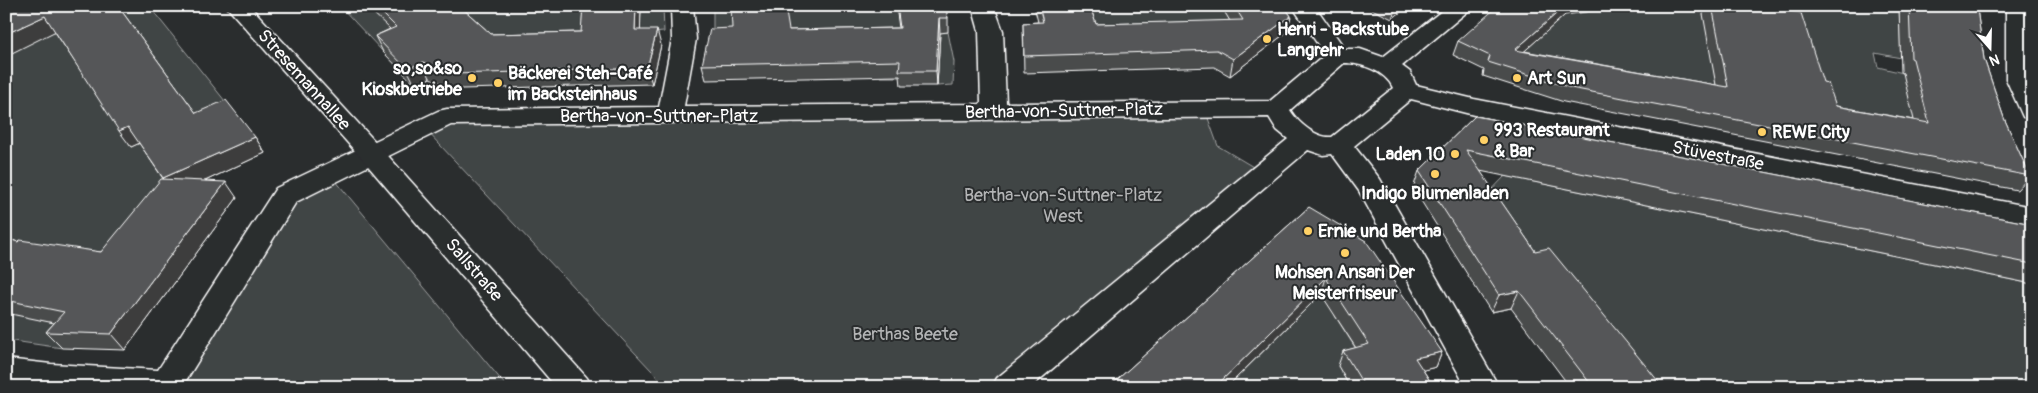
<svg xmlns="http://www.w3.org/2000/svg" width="2038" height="393" font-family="Pangolin,sans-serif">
  <rect width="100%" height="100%" fill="#2a2d2e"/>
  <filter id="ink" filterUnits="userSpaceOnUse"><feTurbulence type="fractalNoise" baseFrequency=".02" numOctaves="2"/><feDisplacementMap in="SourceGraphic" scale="10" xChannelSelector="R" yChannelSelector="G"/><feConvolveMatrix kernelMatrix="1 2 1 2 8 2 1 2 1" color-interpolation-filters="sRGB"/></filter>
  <g filter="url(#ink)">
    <!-- green -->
    <g fill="#414445" stroke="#a0a2a2">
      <path d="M116,6h33l88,110 -30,13z"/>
      <path d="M340,6h26l39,36 -22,10z"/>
      <path d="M449,6h139l-1,42 -90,2z"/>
      <path d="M641,6h22l1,26 -24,2z"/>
      <path d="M713,6h22v37l-22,1z"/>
      <path d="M784,6h112l5,31 47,-5 6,30 -1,23 -16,1 1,-23 -37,14h-20l3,-33 -95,2z"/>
      <path d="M1083,6h138l11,18 -137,16z"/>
      <path d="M1626,6h273l2,52 -26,-5 3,14 25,6 37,68 -221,-39 -200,-46 49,-44z"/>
      <path d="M56,27l84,116 39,57 -56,59h-117v-203z"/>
      <path d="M1205,110l13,36 47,28 -257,213h-341l-242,-258 22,-12z"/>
      <path d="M330,174l177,213h-346l125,-192z"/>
      <path d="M1505,176l527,108v103h-394l-156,-187z"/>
      <path d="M1320,295l13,7 2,14 28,44 -25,6 12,21h-123z"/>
      <path d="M6,313l70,10 -14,25 -56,-8z"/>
    </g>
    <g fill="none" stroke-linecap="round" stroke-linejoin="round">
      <defs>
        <g id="street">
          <path d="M671,6h22l3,33 -12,67 297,-2 -2,-73 -7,-25h22l9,25 3,72 264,-2 55,-46 -33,-49h23l30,43h15l23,8 65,-51h26l-72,60 8,6 6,13 58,14 558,108v20l-558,-112 -63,-16 -57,47 26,33 119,208h-33l-107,-196 -27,-37 -9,1 -15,-5 -277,237h-39l5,-9 291,-239 -11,-9 -8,-13 -818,8 -155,77 -114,185h-161l-15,-2v-26l45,5 107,6 118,-182 162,-77 9,-2 212,-2 13,-68zM1344,63c17,0 42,8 49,25l-61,49c-16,1 -33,-13 -42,-27z"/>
          <path d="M2006,6h22l4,113 -9,-2 -17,-38z"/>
        </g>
        <path id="secondary" d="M226,6h24l131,142 206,230 5,9h-36l-193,-227z"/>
      </defs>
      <!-- street casing -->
      <use href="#street" stroke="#fff" stroke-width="3"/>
      <!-- secondary casing -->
      <use href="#secondary" stroke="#fff" stroke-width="3"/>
      <!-- street -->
      <use href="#street" fill="#2a2d2e" fill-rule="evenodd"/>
      <!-- secondary -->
      <use href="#secondary" fill="#2a2d2e" fill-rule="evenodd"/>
    </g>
    <!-- wall -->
    <g fill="#494b4c" stroke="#fff">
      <path d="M6,6h112l78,107 59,24 10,16 -60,28 32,17 -112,152 -63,-2 -16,-16 8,-9 -48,-10v-75l12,4 83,10 63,-72 -25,-37 -8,4 -76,-115z"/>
      <path d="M366,6h94l31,28 90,-2 60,-26 -1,24 21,15 -9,39 -190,5 -10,-1 -22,-10 -15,7 -32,-33 -8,-16 15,-7z"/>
      <path d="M896,6h49l3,12v14l-8,1 -3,53h-36l-1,-10 -194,4 -4,-15 30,-37 57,2 110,-2z"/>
      <path d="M1034,6h56l6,18 134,-3 -9,-15h63l7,10 -4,16 -57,44 -16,-9 -190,6 -1,-50 15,-1z"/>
      <path d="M1366,6h42l-16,13z"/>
      <path d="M1707,6h47l69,76 13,24 78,14 -11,-47 -2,-1 -2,-66h79l-1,3 7,50 20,59 26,58 -13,14 -453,-88 -81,-26 1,-6 -31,-15 5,-14 107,-26 -41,36 192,34 -13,-71z"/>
      <path d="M1475,116l557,108v60l-552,-113 55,80 128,136h-93l-59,-79 -20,4 -78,-124 6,-17z"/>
      <path d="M1309,207l133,145 -6,15 -13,3 11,17h-84l-12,-21 5,-15 13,-3 -35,-54 -94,93h-118z"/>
    </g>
    <!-- shaded-wall -->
    <g fill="#3c3d3e" stroke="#fff">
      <path d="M636,6h5l-1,40 -5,-16z"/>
      <path d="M1396,6h12l-16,13z"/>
      <path d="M1565,6h61l-61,9 -55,49 5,-14z"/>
      <path d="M45,16l11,15 -50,25v-22z"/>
      <path d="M1291,16l-4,16 -57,44 3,-17z"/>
      <path d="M939,18l1,15 -3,53 -1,-15z"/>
      <path d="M657,30l4,15 -9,39 -5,-16z"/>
      <path d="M423,62l7,16 -15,7 -8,-16z"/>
      <path d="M128,127l12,16 -9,4 -12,-16z"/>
      <path d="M255,137l10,16 -90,42 -12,-17z"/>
      <path d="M226,182l11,16 -112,152 -14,-16z"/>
      <path d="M1326,278l-5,16 -94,93h-12z"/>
      <path d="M1519,291l-8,17 -20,4 8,-17z"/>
      <path d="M1442,352l-6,15 -28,7 7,-16z"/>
    </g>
    <!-- building -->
    <g fill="#555758" stroke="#fff">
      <path d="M6,6h112l78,107 30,-13 29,37 -92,41 -35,-51 -9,4 -74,-115 -39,18z"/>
      <path d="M375,6h85l31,28 90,-2 2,-26h53l-1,24h22l-10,38 -193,6 -10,-2 -21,-10 -16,7 -32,-33 21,-9z"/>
      <path d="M731,6h54l4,24 111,-2 -3,-22h48l3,12h-9l-3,53h-37l1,-10 -198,4 8,-36 22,-1z"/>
      <path d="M1039,6h51l6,18 147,-4 -9,-14h50l7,10 -58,43 -16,-9 -193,6 -1,-33 20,-1z"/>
      <path d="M1498,6h67l-50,44 213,37 -16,-81h42l47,7 22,69 5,1 8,23 93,17 -16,-64 -2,-1 -2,-52h69l-1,3 7,50 20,59 26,58 -459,-88 -83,-26 2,-6 -32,-15z"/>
      <path d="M1475,116l557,108v40l-566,-114 69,101 14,-3 114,139h-70l-74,-96 -20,4 -80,-124z"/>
      <path d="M161,179l65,3 -115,152 -65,-2 18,-20 -58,-12v-62l12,4 2,-2 81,12z"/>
      <path d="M1309,207l57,34 76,111 -27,6 19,29h-69l-22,-36 26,-7 -43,-66 -111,109h-106z"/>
      <path d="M891,383l3,4h-8z"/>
    </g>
  </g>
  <!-- markers -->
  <g fill="#ffd166" stroke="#2a2d2e" stroke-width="2">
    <circle cx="1267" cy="39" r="5"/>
    <circle cx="472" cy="78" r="5"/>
    <circle cx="1517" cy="78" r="5"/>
    <circle cx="498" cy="83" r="5"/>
    <circle cx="1762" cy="132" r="5"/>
    <circle cx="1484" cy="140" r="5"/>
    <circle cx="1455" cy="154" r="5"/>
    <circle cx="1435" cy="174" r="5"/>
    <circle cx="1308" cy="231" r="5"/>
    <circle cx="1345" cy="253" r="5"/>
  </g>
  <g text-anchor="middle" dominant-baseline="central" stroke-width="4" stroke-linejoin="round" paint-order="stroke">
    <!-- poi labels -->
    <g font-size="18" font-weight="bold" fill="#fff" stroke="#2a2d2e" text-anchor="start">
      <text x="1277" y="29">Henri - Backstube<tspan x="1277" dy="21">Langrehr</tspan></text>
      <text x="462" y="68" text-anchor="end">so,so&amp;so<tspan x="462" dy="21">Kioskbetriebe</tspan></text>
      <text x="508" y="73">Bäckerei Steh-Café<tspan x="508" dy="21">im Backsteinhaus</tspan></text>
      <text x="1527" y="78">Art Sun</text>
      <text x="1494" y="130">993 Restaurant<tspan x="1494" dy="21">&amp; Bar</tspan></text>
      <text x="1772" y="132">REWE City</text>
      <text x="1445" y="154" text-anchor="end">Laden 10</text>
      <text x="1435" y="193" text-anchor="middle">Indigo Blumenladen</text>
      <text x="1318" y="231">Ernie und Bertha</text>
      <text x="1345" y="272" text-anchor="middle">Mohsen Ansari Der<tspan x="1345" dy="21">Meisterfriseur</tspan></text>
    </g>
    <!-- street labels -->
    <g font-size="18" fill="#fff" stroke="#2a2d2e">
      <text transform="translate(304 80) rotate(48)">Stresemannallee</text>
      <text transform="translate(1064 111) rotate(-1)">Bertha-von-Suttner-Platz</text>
      <text x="659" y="116">Bertha-von-Suttner-Platz</text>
      <text transform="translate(1718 156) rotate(11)">Stüvestraße</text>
      <text transform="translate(474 270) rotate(49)">Sallstraße</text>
    </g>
    <!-- park labels -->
    <g font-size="18" fill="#b3b4b5" stroke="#2a2d2e">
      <text x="1063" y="195">Bertha-von-Suttner-Platz<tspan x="1063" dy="21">West</tspan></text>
      <text x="905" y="334">Berthas Beete</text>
    </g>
  </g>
  <!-- margin -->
  <rect width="2038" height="393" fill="none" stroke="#2a2d2e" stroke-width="25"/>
  <rect x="12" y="12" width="2013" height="368" fill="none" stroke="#fff" stroke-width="2" filter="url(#ink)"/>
  <!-- north arrow -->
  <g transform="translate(1990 48) rotate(160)" stroke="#2a2d2e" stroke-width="4" paint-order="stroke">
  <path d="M0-4L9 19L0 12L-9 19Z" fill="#ffffff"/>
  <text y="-8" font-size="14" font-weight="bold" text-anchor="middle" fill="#ffffff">N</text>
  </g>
</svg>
